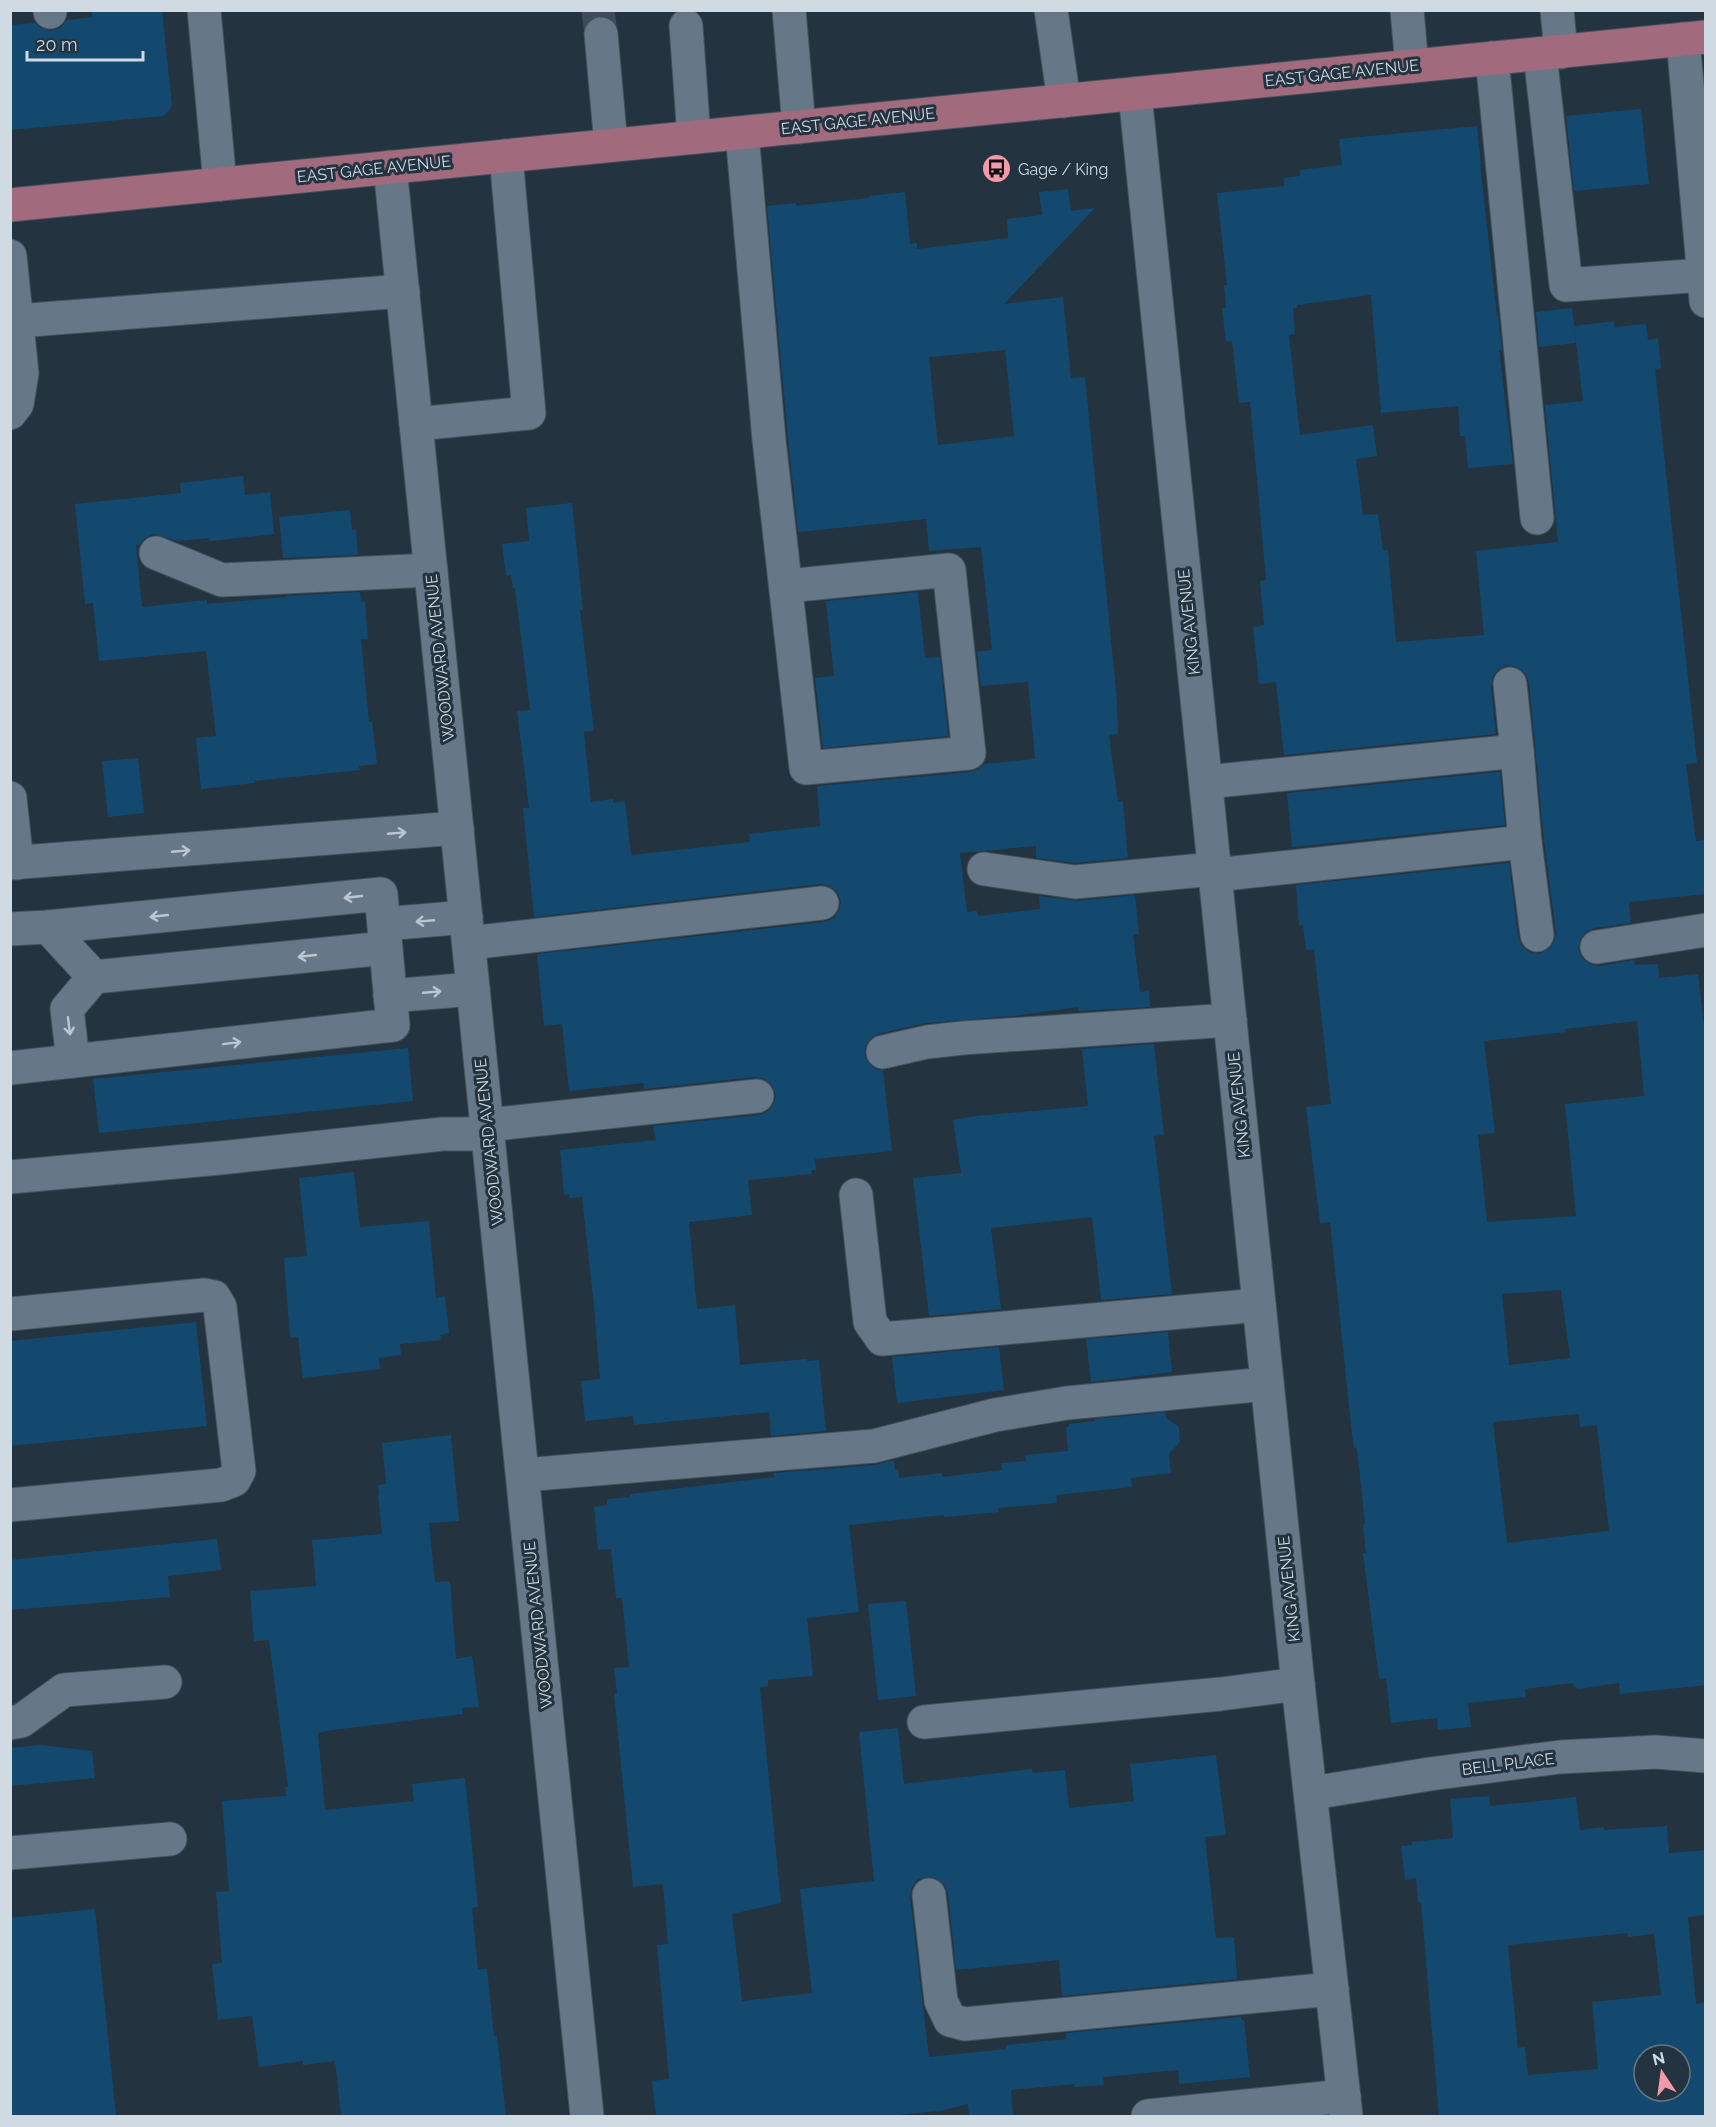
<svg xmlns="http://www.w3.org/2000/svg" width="1716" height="2127" font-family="Raleway,sans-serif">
  <rect width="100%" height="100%" fill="#233340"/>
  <!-- building -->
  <g fill="#14496f" fill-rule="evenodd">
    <path d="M92,10h70l10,96 -8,10 -154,14v-105l25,-2 6,5 10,3 9,-3 7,-8 25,-3z"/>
    <path d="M1641,109l8,75 -75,7 -8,-75z"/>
    <path d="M1477,126l4,38h-1l17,152h1l4,34h-3l14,114 -45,4 -3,-32h-5l-2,-30 -77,7 -10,-118 -74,10v3h-4l2,26 -6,1 11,100 73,-10 4,31 -21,3 7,56 15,-1 5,36h5l8,92 88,-7 -8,-84 82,-9 -13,-137 38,-4 -9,-75 40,-5v6l32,-3 2,16 10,-2 3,30 -6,1 42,394 -11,1 10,77 10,-1v54l-77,8 2,21 -37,5 -8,4 -6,8 -2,9 5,10 8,6 9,1 34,-6 1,5 23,-1 1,14 39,-4 6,53h2v658l-86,9 -1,-11 -41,6 -6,-6 -47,6 1,8 -58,6 3,24 -33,3 -1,-12 -46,5 -5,-45 -7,1 -16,-126h3l-3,-28 2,-1 -8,-76h-3l-2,-13 -22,-213 -10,1 -14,-116 25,-3 -17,-155 -8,1 -3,-25h-4l-3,-40 213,-22 9,74 4,9 7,6 10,2 10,-5 5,-7 2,-9 -12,-93 -15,-158 -4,-9 -8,-6 -10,-2 -8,4 -6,7 -2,10 5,48 -212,21 -8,-73 -17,2 -6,-57 11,-2 -4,-44 6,-1 -16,-178 -11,1 -7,-62 -6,1 -4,-34h4l-2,-23h3l-10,-92 67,-7v-8l16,-2v-6l42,-5 -3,-26zM1637,1021l7,75 -79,8 11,112 -89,6 -9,-87 17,-2 -11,-92 82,-9 -1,-3zM1561,1290l9,68 -61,7 -7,-71zM1579,1414l1,13 17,-2 12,106 -102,12 -14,-121z"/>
    <path d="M1068,189l3,22 24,-3 -91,96 59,-7 8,81 14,-1 32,324 1,33 -9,1 9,67h5l5,56 -53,5 -39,-5v-12l-76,7 7,59 10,-1 1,5 62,-7 -1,-13 38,5 58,-6 4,39h-6l7,58 9,-1 1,16 -71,4 -1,-4 -65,9 -88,7 -47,11 -8,5 -5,8v9l5,9 7,5h6l9,81 -77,8 1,11h-5l1,4 -64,6 4,35 -63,7 8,87 38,-4 5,60 67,-6v2l12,-1 7,71 -55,5 -2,-24 -135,13 -1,-9 -48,5 -4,-40 19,-2 -6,-73 -12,-109 -12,1 -1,-4 -5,1 -4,-45 96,-10 -3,-14 106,-11 9,-4 6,-8 2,-8 -4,-10 -8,-6 -9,-2 -111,12 -1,-6 -74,8 -7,-67 -18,2 -7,-72 287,-32 10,-4 5,-8 2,-9 -4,-10 -8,-5 -9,-2 -286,33 -11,-109h6l-12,-97 13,-1 -15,-122h-2l-2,-13 -5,1 -4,-32 27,-3 -3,-33 46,-5 11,107h-3l14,121 -10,1 7,70 22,-3v4l12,-2 6,54 119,-13 -1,-8 71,-8 -3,-40 154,-14 8,-3 5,-5 51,-5 -7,-77 -47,4 -4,-34 15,-2 -11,-103 -52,4 -3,-32 -128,13 -10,-94 -21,-232 29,-3v3l73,-8v-2l36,-4 5,52 7,-1v6l91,-11 -1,-19 35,-4 -3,-23zM1005,350l9,86 -76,9 -9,-88z"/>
    <path d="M1572,308l4,35 -37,4 -3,-35z"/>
    <path d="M243,476l2,19 25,-3 4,42 -64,7 -1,-3 -32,3 -23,-7 -9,4 -6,7h-3l6,62 65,-7v4l79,-7v-1l74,-4 1,10h4l3,37h-7l8,83 3,-1 5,43 -18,2 1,4 -106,11 1,2 -54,6 -5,-51 20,-2 -10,-85 -107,10 -6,-58 -8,1 -10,-100 106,-11 -1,-10z"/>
    <path d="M350,510l2,20h4l2,25 -75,3 -4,-41z"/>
    <path d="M918,592l7,66 15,-1 8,79 -125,12 -8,-70 19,-2 -8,-75z"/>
    <path d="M138,758l6,55 -36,4 -6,-56z"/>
    <path d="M1500,772l5,53 -213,22 -5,-54z"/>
    <path d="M1154,1044l10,91 -10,1 18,158 -71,6 -9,-83 -101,11 10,81 -72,7 -16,-138 48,-5 -8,-53 23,-4 112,-10 -6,-57z"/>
    <path d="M408,1048l5,53 -314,32 -6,-54z"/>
    <path d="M354,1172l6,55 69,-6 7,77 9,-2 4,37 -9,2 1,5 -41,4 1,11 -22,3 1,11 -77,9 -5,-41 -8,1 -6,-80 23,-2 -8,-78z"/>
    <path d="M196,1322l11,104 -197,20v-105z"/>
    <path d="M1168,1332l4,40 -81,10 -5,-43z"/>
    <path d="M999,1347l5,43 -107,13 -5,-46z"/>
    <path d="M1165,1412l1,6 13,9 1,15 -11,12 2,19 -40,5 1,9 -76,8 1,8 -59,5 1,4 -55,5v-2l-95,10 10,87 -52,6 6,58 -45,4v6l-8,1 21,216 -49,11 10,87 70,-8 -12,-104 74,-8 -15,-149 39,-4 6,56 128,-15 1,4 32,-3 4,38 65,-7 -4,-37 86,-9 10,80 -21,2 11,101 18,-1 3,42 -175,17 -3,-36 -103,10 -8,-77 -4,-9 -8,-6 -10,-1 -9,3 -5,7 -2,10 19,160 77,-8v-4l60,-6v-6l175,-16v3h3l6,57 -71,7 -1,-14 -75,7 1,8 -29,2 -1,-3 -63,6 2,26h-44l-1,-12 -28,7 -55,5h-229l-4,-35 17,-2 -12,-134 11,-1 -5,-60 -30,3 -19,-193 3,-1 -3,-25 15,-1 -7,-69h-6l-5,-49 -13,1 -4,-43 13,-2v-6l23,-2v-3l144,-17v-4l102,-8 18,-5 1,10 3,-1 1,9 43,-5v4l60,-7 -1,-7 25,-2 -1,-6 43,-4 -2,-24h3v-3l26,-3v-2z"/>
    <path d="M451,1435l8,86 -30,2 6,59 15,-1 6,78 16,-3 7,51 -17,1 1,6 -138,17v1l-7,1 7,77 89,-9 -2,-17 53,-6 13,129 -6,1 6,61h9l7,67h3l9,80h-165l-6,-55 -32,4v-4l-44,6 -7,-51 -34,4 -6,-56 10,-1 -6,-71 13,-1 -7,-90 64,-5 -1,-9h3l-19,-147 -15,1 -4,-50 66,-5 -4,-46 70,-6 -4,-40 1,-1 -1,-8 8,-1 -4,-41z"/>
    <path d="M217,1539l4,31 -53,6 2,21 -160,13v-50z"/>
    <path d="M906,1601l10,95 -38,4 -10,-96z"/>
    <path d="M40,1745l52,6 3,27 -85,8v-38z"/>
    <path d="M1489,1796l1,10 86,-9 4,33 24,-3v3l63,-4 2,27 37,-3v65l-18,2 8,87 10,-2v114h-267l-18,-214h-3l-2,-24 -11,2 -4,-34 11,-1v-3l41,-4 -3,-39zM1627,1933l1,4 26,-3 7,61 -69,7 6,67 -70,6 -3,-28 -7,1 -10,-103zM1644,2055h36v36h-36z"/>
    <path d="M95,1909l21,207h-106v-198z"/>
  </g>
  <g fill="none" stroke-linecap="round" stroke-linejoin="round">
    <!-- minor-tunnel -->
    <path stroke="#3d4c58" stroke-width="33" stroke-dasharray="33 16" stroke-linecap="butt" d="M598,10l3,24"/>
    <defs>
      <g id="minor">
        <path d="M50,10v2"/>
        <path d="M204,10l16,174"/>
        <path d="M789,10l10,117"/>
        <path d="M1051,10l13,91"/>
        <path d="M1407,10l5,56"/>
        <path d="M1557,10l4,42"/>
        <path d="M686,26l8,111"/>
        <path d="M601,34l10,111"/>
        <path d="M1683,39l23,262"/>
        <path d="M1540,54l26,231 137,-10"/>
        <path d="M1492,58l45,460"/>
        <path d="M1135,94l163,1590 48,432"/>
        <path d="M742,133l27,307 37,328 163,-15 -20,-183 -162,16"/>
        <path d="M390,167l197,1949"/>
        <path d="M10,256l12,117 -5,31 -7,9"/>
        <path d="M17,321l386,-30"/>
        <path d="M416,424l113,-11 -23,-257"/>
        <path d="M156,553l66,27 209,-10"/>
        <path d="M1510,684l7,67"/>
        <path d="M1206,782l311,-31 8,91 -310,33"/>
        <path d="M10,798l7,65"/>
        <path d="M1525,842l12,93"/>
        <path d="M10,863l447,-35"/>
        <path d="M984,869l91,13 139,-13"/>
        <path d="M384,924l82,-7"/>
        <path d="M48,927l46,50"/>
        <path d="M10,929l38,-2 333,-33 12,131 -320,36 -6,-52 27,-32 292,-29"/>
        <path d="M469,943l353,-40"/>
        <path d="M1597,947l109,-17"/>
        <path d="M390,996l83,-7"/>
        <path d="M883,1052l44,-10 36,-4 267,-18"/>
        <path d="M10,1068l63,-7"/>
        <path d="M487,1125l270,-29"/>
        <path d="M10,1177l210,-19 223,-24h45"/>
        <path d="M856,1195l14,127 12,17 377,-34"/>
        <path d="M10,1314l194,-19 10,2 6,10 19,164 -5,9 -13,5 -211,20"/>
        <path d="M523,1475l351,-29 121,-31 72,-12 200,-19"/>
        <path d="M924,1722l297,-28 77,-10"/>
        <path d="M10,1723l11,-2 43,-31 101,-8"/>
        <path d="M1312,1793l118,-19 130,-17 96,-5 50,4"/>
        <path d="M10,1853l160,-14"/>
        <path d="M929,1895l12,106 9,19 15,4 367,-35"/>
        <path d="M1148,2116l196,-20"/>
      </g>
      <path id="major" d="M10,205l1696,-168"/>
    </defs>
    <!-- minor casing -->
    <use href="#minor" stroke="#42505b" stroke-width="35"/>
    <!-- major casing -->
    <use href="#major" stroke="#42505b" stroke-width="35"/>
    <!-- minor -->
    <use href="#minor" stroke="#667887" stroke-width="33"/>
    <!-- major -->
    <use href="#major" stroke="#a16a7d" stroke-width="33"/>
  </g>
  <!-- one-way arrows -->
  <defs><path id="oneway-shaft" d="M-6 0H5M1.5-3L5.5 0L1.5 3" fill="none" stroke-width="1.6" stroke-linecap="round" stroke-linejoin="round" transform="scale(1.5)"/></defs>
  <g stroke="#bbc6d1">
    <use href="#oneway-shaft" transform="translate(397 833) rotate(-5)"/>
    <use href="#oneway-shaft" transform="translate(181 851) rotate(-5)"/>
    <use href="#oneway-shaft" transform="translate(353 897) rotate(174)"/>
    <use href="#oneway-shaft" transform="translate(159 916) rotate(174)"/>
    <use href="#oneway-shaft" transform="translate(425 921) rotate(175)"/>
    <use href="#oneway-shaft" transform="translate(307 956) rotate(174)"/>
    <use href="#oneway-shaft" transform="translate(432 992) rotate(-5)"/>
    <use href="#oneway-shaft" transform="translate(69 1026) rotate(83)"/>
    <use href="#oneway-shaft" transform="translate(232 1043) rotate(-7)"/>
  </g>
  <!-- icons -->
  <defs>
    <symbol id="bus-disc" viewBox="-11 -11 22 22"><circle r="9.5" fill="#f39aaa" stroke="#233340"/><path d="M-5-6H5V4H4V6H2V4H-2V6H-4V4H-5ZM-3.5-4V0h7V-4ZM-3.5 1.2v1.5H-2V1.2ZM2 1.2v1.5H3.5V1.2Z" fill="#111"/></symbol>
  </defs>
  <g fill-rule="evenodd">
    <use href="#bus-disc" x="980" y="152" width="33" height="33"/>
  </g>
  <g text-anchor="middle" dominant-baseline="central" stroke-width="6" stroke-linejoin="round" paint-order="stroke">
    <!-- street labels -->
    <g font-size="16" fill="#d0dae3" stroke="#233340">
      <text transform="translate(1342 73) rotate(-6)">EAST GAGE AVENUE</text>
      <text transform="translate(858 121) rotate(-6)">EAST GAGE AVENUE</text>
      <text transform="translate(374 169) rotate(-6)">EAST GAGE AVENUE</text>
      <text transform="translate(1189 622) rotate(-96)">KING AVENUE</text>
      <text transform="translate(440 658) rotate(-96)">WOODWARD AVENUE</text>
      <text transform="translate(1239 1105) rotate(-96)">KING AVENUE</text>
      <text transform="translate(489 1142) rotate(-96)">WOODWARD AVENUE</text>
      <text transform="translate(1289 1589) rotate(-96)">KING AVENUE</text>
      <text transform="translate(538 1625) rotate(-96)">WOODWARD AVENUE</text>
      <text transform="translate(1508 1764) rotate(-7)">BELL PLACE</text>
    </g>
    <!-- poi labels -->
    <g font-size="16" fill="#d0dae3" stroke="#233340" text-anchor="start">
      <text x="1018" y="169">Gage / King</text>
    </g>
  </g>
  <!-- border -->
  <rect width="1716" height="2127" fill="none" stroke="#d0dae3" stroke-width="24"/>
  <!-- north arrow -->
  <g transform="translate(1662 2073) rotate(347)"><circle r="28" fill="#233340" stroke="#687681" stroke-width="1.5"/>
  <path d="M0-4.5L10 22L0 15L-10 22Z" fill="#f39aaa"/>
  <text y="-9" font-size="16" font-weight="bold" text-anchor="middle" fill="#d0dae3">N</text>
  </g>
  <!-- scale -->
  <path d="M27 51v9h116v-9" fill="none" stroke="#d0dae3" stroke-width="3"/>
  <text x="36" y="51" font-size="18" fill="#d0dae3" stroke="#233340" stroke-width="4.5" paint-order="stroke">20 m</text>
</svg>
